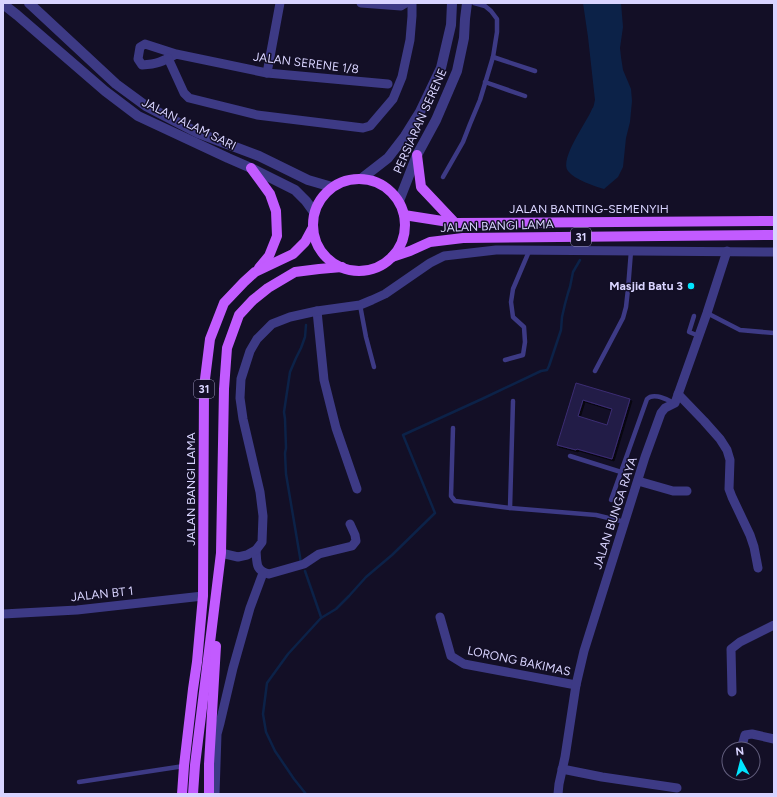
<svg xmlns="http://www.w3.org/2000/svg" width="777" height="797" font-family="Figtree,sans-serif">
  <defs>
    <filter id="shadow"><feDropShadow dx="2" dy="2" stdDeviation="0" flood-color="#0009"/></filter>
  </defs>
  <rect width="100%" height="100%" fill="#130f26"/>
  <!-- water -->
  <path fill="#0c2248" d="M583,3h38l2,24 -3,21 1,9 2,13 8,19 1,12 -2,21 -4,16 -3,29 -5,10 -14,12c-10,-3 -29,-9 -36,-18 -9,-12 19,-49 24,-62 2,-2 2,-6 3,-9l-7,-63z"/>
  <g fill="none" stroke-linecap="round" stroke-linejoin="round">
    <!-- stream -->
    <g stroke="#0c2248" stroke-width="2.5">
      <path d="M301,563l-15,-89 -1,-21 1,-5 -1,-29 -1,-7 6,-40 6,-14 5,-10 4,-11 1,-12"/>
      <path d="M305,571l16,46"/>
      <path d="M306,794l-12,-15 -19,-28 -9,-19 -3,-18 4,-31 21,-29 33,-36 15,-9 13,-13 17,-19 26,-22 43,-42 -32,-78 81,-37 57,-27 6,-1 2,-4 12,-36 1,-13 3,-13 3,-11 2,-6 3,-15 7,-12"/>
    </g>
  </g>
  <!-- building -->
  <path fill="#241b47" stroke="#3b2d73" fill-rule="evenodd" filter="url(#shadow)" d="M576,383l54,16 -18,60 -35,-10 -1,1 -19,-5zM583,400l29,9 -5,16 -29,-9z"/>
  <g fill="none" stroke-linecap="round" stroke-linejoin="round">
    <!-- service -->
    <g stroke="#3d3a85" stroke-width="4.5">
      <path d="M493,57l42,14"/>
      <path d="M485,82l40,14"/>
      <path d="M443,177l20,-35 7,-18 10,-24 13,-43 4,-25v-13l-6,-8 -6,-5 -11,-3"/>
      <path d="M360,305l6,32 8,30"/>
      <path d="M707,313l33,17 34,3"/>
      <path d="M694,316l-5,16 10,4"/>
      <path d="M505,360l18,-5 2,-13 -1,-15 -11,-10 -2,-15 2,-13 17,-40"/>
      <path d="M595,371l28,-53 3,-11 2,-18 3,-38"/>
      <path d="M453,428l-2,68 4,5 55,7 86,7 29,7"/>
      <path d="M570,456l51,16"/>
      <path d="M611,500l36,-101c7,-7 20,1 28,4"/>
      <path d="M510,508l3,-107"/>
      <path d="M79,782l105,-16"/>
    </g>
    <!-- minor -->
    <g stroke="#3d3a85" stroke-width="9">
      <path d="M361,3l40,3 5,-3"/>
      <path d="M176,54l-31,-10 -5,3 -2,12 4,6c15,-1 20,-3 34,-11l91,19 121,11"/>
      <path d="M168,58l16,35 5,5 68,17 106,13 7,-2 23,-27 9,-22 8,-37 2,-24v-13"/>
      <path d="M267,73l13,-70"/>
      <path d="M317,311l7,69 12,48 21,61"/>
      <path d="M678,394l26,27 16,18 7,11 3,10 -1,29 3,8 18,38 4,12 4,21"/>
      <path d="M638,481l35,10h14"/>
      <path d="M256,550c1,12 -1,21 13,24l35,-10 15,-10 33,-8 4,-5 -1,-6 -5,-11"/>
      <path d="M221,553l17,4 9,-2 9,-5 6,-8 1,-26 -3,-24 -17,-73 -3,-21 1,-19 9,-28 7,-12 15,-15 18,-7 27,-6 43,-6 12,-5 13,-6 45,-31 14,-7 52,-6 278,2"/>
      <path d="M3,614l74,-4 126,-14"/>
      <path d="M440,617l11,39 13,8 112,21"/>
      <path d="M732,692l-1,-43 9,-7 34,-17"/>
      <path d="M741,749l4,-14 7,-1 22,5"/>
      <path d="M562,769l40,8 75,11"/>
      <path d="M215,794l2,-60 3,-11 13,-55 17,-60 13,-35"/>
      <path d="M558,794l1,-10 6,-27 11,-72 8,-34 61,-194 16,-44 4,-5 10,-5 32,-90 20,-62"/>
    </g>
    <!-- tertiary -->
    <g stroke="#3d3a85" stroke-width="10">
      <path d="M29,3l87,81 30,22 52,27 61,23 49,24 24,7"/>
      <path d="M3,4l14,11 88,76 33,25 90,42 23,10 44,22 11,11 8,11"/>
      <path d="M361,179l27,-21 17,-22 15,-24 21,-44 10,-43 1,-22"/>
      <path d="M399,201l18,-46 19,-35 21,-49 7,-33 1,-19 2,-16"/>
    </g>
    <!-- primary -->
    <g stroke="#c25bff" stroke-width="10">
      <path d="M417,155l4,32 34,36"/>
      <path d="M251,168l19,26 6,17 1,25 -8,20 -10,12"/>
      <circle cx="359" cy="225" r="46"/>
      <path d="M404,215l51,8 319,-2"/>
      <path d="M392,257l18,-6 20,-9 33,-4 311,-3"/>
      <path d="M182,794l2,-28 9,-77 4,-27 6,-66 1,-209 6,-48 14,-36 20,-21 11,-10 38,-18 12,-12 7,-13"/>
      <path d="M193,794l2,-29 26,-212 3,-164 3,-41 12,-33 14,-15 15,-12 27,-16 24,-3 23,-2"/>
      <path d="M209,794v-30l7,-118"/>
    </g>
  </g>
  <!-- markers -->
  <circle fill="#00e5ff" stroke="#130f26" stroke-width="1.5" cx="691" cy="286" r="4"/>
  <g text-anchor="middle" dominant-baseline="central" stroke-width="3" stroke-linejoin="round" paint-order="stroke">
    <!-- shield labels -->
    <g fill="#130f26" stroke="#9e99be" stroke-width="1">
      <rect x="571" y="228" width="20" height="18" rx="3"/>
      <rect x="194" y="380" width="20" height="18" rx="3"/>
    </g>
    <g font-size="11" font-weight="bold" fill="#d9d4ff">
      <text x="581" y="237">31</text>
      <text x="204" y="389">31</text>
    </g>
    <!-- street labels -->
    <g font-size="12" fill="#d9d4ff" stroke="#130f26">
      <text transform="translate(306 63) rotate(7)">JALAN SERENE 1/8</text>
      <text transform="translate(420 121) rotate(-66)">PERSIARAN SERENE</text>
      <text transform="translate(189 124) rotate(26)">JALAN ALAM SARI</text>
      <text x="589" y="209">JALAN BANTING-SEMENYIH</text>
      <text transform="translate(497 226) rotate(-2)">JALAN BANGI LAMA</text>
      <text transform="translate(191 489) rotate(-90)">JALAN BANGI LAMA</text>
      <text transform="translate(615 513) rotate(-72)">JALAN BUNGA RAYA</text>
      <text transform="translate(102 594) rotate(-6)">JALAN BT 1</text>
      <text transform="translate(519 661) rotate(12)">LORONG BAKIMAS</text>
    </g>
    <!-- poi labels -->
    <g font-size="12" font-weight="bold" fill="#d9d4ff" stroke="#130f26" text-anchor="end">
      <text x="683" y="286">Masjid Batu 3</text>
    </g>
  </g>
  <!-- border -->
  <rect width="777" height="797" fill="none" stroke="#d9d4ff" stroke-width="8"/>
  <!-- north arrow -->
  <g transform="translate(741 761) rotate(353)"><circle r="19" fill="#130f26" stroke="#625e7d"/>
  <path d="M0-3L7 15L0 10L-7 15Z" fill="#00e5ff"/>
  <text y="-6" font-size="11" font-weight="bold" text-anchor="middle" fill="#d9d4ff">N</text>
  </g>
</svg>
